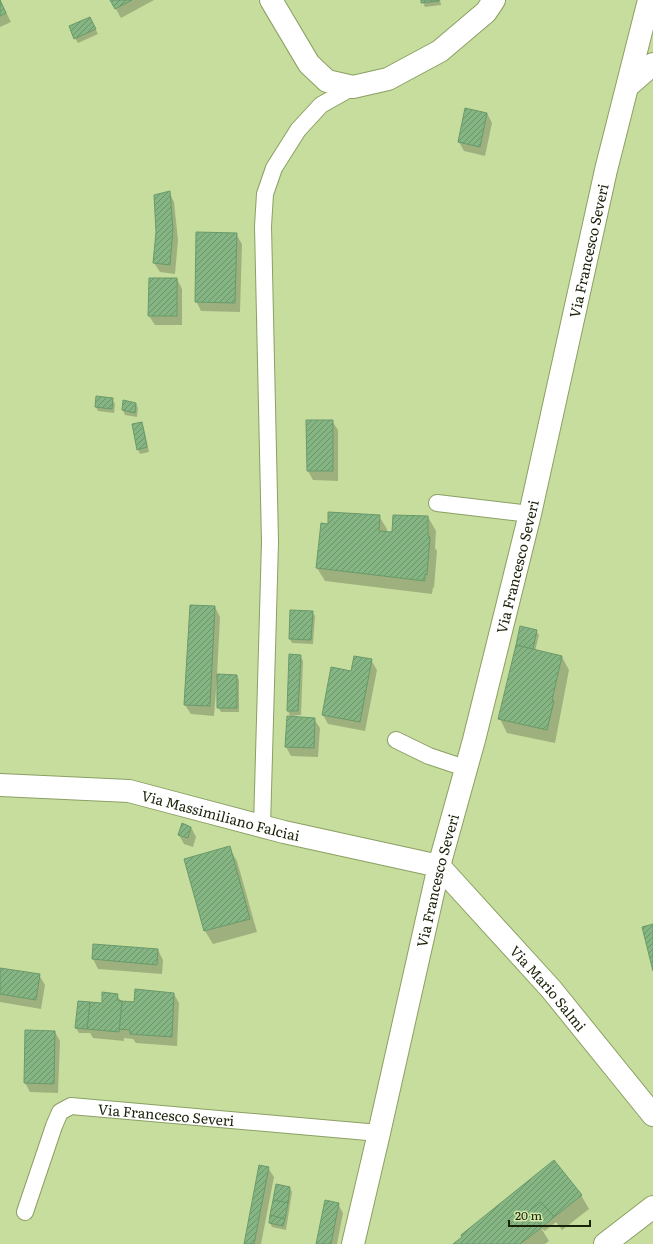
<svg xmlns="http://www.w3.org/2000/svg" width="653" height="1244" font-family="Literata,serif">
  <defs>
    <pattern id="building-hatch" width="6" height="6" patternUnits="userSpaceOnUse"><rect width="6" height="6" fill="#84b583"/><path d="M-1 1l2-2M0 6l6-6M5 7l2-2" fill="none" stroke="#6b9369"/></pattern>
  </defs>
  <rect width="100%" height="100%" fill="#c6dd9e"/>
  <!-- shadow -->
  <g fill="#0003">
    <path d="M0,0l11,22 -11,5z"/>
    <path d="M111,0h43l-33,18z"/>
    <path d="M422,0h18l1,5 -16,2z"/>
    <path d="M92,22l6,12 -20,9 -3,-5z"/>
    <path d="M487,113l5,10 -7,33 -21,-5 -5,-9z"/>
    <path d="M169,192l5,10 4,38 -3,34 -15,-2 -6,-9z"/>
    <path d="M236,234l6,10 -2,68 -39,-1 -5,-10z"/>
    <path d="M177,279l5,10v36h-27l-6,-9z"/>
    <path d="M112,399l3,5 -1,9 -16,-2 -2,-4z"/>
    <path d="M124,402l12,2 2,4 -1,9 -12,-2 -2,-5z"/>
    <path d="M307,421h25l6,9v51l-25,-1 -5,-9z"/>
    <path d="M141,423l3,5 5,24 -9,2 -2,-5z"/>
    <path d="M379,516l8,13v3l6,1 35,-16 8,14 -1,17 2,3 -3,37 -1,-1 -1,7 -107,-13 -8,-13z"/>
    <path d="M215,607l5,10 -3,58 20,1 2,4v32h-18l-3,-5v-30h-1l-3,39 -23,-2 -6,-9z"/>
    <path d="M312,612l3,4 -2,28 -21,-1 -2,-4z"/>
    <path d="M521,627l15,4 3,4 -4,16 27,6 7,13 -14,73 -48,-10 -7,-14z"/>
    <path d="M290,656h10l3,5 -2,54 -11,1 -2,-5z"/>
    <path d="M371,660l6,10 -12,61 -37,-7 -5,-9z"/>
    <path d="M314,719l6,9 -2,29 -27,-1 -5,-9z"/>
    <path d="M191,827l5,10 -3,10 -9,-3 -5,-9z"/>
    <path d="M229,847l8,14 20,71 -44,12 -8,-13 -20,-72z"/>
    <path d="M94,946l64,4 5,10 -1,14 -64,-5 -5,-10z"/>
    <path d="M0,969l39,6 6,10 -4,24 -41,-7z"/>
    <path d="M174,994l5,9 -2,43 -41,-3 -3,-4 -9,-1v3l-31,-3 -3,-5h-11l-3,-5 3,-26 24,2 14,-9 4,6 14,2z"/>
    <path d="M55,1032l5,9 -2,52 -28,-1 -5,-9z"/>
    <path d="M268,1168l6,9 -13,67h-16z"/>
    <path d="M290,1188l2,4 -6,38 -14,-3 -2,-4z"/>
    <path d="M581,1195l8,14 -27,21 -6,-8 -11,9 -4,-3 8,13 -4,3h-90z"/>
    <path d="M338,1204l5,9 -6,31h-20z"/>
  </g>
  <!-- building -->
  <g fill="url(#building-hatch)" stroke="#6a9a6a">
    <path d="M0,0l6,13 -6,3z"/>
    <path d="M110,0h22l-17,9z"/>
    <path d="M421,0h18v1l-18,2z"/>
    <path d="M90,17l6,12 -22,10 -5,-13z"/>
    <path d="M465,108l22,5 -7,34 -22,-5z"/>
    <path d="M170,191l3,39 -3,35 -17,-2 3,-31 -2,-37z"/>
    <path d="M196,232l41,1 -2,70 -40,-1z"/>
    <path d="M149,278h28v38h-29z"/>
    <path d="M96,396l17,2 -1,11 -17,-2z"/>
    <path d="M123,400l13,3 -1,10 -13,-3z"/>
    <path d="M306,420h27v51h-26z"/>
    <path d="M142,422l5,25 -10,3 -5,-26z"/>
    <path d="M328,512l52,3 -1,16 13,1 1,-17 35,1v20l2,1 -3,38 -2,-1v7l-109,-13 5,-45 7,1z"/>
    <path d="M190,605l25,1 -5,100 -26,-1z"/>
    <path d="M290,610l23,1 -2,29 -22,-1z"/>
    <path d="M520,626l17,4 -4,19 -17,-4z"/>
    <path d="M516,645l46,11 -10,44 2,1 -7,29 -49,-11z"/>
    <path d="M289,654l12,1 -3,56h-11z"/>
    <path d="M354,656l18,3 -12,63 -38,-7 9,-48 20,4z"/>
    <path d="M217,674l20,1v33h-20z"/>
    <path d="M287,716l28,2 -1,30 -29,-1z"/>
    <path d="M182,823l9,4 -3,11 -10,-3z"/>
    <path d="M230,846l20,73 -46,12 -20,-72z"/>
    <path d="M653,924v47l-11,-44z"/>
    <path d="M93,944l65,5 -1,16 -65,-6z"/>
    <path d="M0,968l40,6 -4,26 -36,-6z"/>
    <path d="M135,989l39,4 -2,44 -42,-3v-4l-11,-1 3,-28 12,1z"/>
    <path d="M102,992l16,2 -1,6 5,1 -3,31 -32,-3 3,-27 12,1z"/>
    <path d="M78,1001l12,1 -3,27 -12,-1z"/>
    <path d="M25,1030l30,1 -1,53 -30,-1z"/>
    <path d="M554,1160l28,35 -28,22 -13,-15 -13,10 14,15 -22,17h-67l9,-7 -1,-2z"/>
    <path d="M259,1165l10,2 -15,77h-10z"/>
    <path d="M276,1184l14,3 -2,16 -15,-3z"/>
    <path d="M273,1200l15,3 -3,16 -15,-4z"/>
    <path d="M325,1200l14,3 -8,41h-15z"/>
    <path d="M541,1202l13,15 -12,10 -14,-15z"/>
    <path d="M270,1215l15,4 -2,7 -14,-3z"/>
  </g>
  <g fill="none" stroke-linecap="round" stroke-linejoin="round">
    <defs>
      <g id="service">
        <path d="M437,503l93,11"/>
        <path d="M396,740l33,16 36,12"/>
        <path d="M262,826l8,-284 -7,-316 2,-32 9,-26 24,-38 23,-25 32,-18"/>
        <path id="s1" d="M25,1212l29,-86 6,-14 11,-6 308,27"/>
      </g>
      <g id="minor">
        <path d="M271,0l38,64 18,17 26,6 35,-8 52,-28 46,-39 8,-12"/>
        <path id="s2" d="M0,785l129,6 155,41 155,34"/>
        <path d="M605,1244l48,-37"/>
      </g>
      <g id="tertiary">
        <path d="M628,86l25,-22"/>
        <path id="s3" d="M439,866l112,123 102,126"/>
        <path id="s4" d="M353,1244l26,-111 60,-267 35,-126 56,-226 76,-344 43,-170"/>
      </g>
    </defs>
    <!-- service casing -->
    <use href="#service" stroke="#8ba063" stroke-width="18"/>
    <!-- minor casing -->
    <use href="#minor" stroke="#8ba063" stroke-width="24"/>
    <!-- tertiary casing -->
    <use href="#tertiary" stroke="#8ba063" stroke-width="24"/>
    <!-- service -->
    <use href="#service" stroke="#fff" stroke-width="16"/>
    <!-- minor -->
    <use href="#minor" stroke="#fff" stroke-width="22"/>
    <!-- tertiary -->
    <use href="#tertiary" stroke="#fff" stroke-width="22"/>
  </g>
  <g text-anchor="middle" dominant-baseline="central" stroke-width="4" stroke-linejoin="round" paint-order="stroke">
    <!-- street labels -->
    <g font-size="14" fill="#1a2209" stroke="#d3eaaa">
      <text stroke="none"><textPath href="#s4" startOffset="1021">Via Francesco Severi</textPath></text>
      <text stroke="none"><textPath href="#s4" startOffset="697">Via Francesco Severi</textPath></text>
      <text stroke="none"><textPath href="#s2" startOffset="224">Via Massimiliano Falciai</textPath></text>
      <text stroke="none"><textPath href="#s4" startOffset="373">Via Francesco Severi</textPath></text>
      <text stroke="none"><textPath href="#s3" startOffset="164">Via Mario Salmi</textPath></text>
      <text stroke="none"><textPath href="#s1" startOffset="214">Via Francesco Severi</textPath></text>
    </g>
  </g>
  <!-- scale -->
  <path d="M509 1220v6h81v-6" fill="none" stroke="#1a2209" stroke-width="2"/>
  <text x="515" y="1220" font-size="12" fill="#1a2209" stroke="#d3eaaa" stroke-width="3" paint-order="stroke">20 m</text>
</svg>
